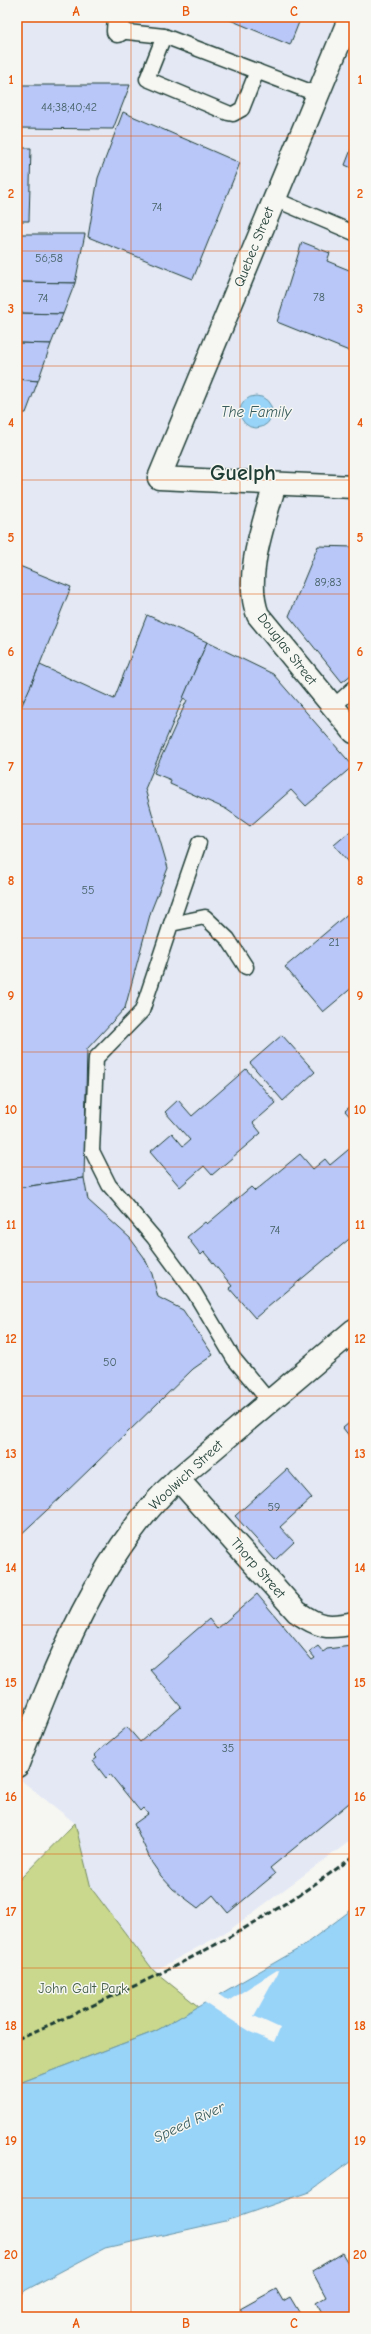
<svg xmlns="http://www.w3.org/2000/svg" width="371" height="2334" font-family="'Comic Neue',sans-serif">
  <rect width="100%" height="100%" fill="#f6f6f2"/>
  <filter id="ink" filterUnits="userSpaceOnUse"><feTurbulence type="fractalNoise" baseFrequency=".025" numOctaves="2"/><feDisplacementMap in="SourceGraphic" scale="8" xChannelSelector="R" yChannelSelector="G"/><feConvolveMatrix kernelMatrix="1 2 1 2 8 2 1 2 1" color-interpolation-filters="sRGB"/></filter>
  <g filter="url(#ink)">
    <!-- built -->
    <path fill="#e3e8f4" d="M17,17h337v1821l-126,93 -74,40 -63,-83 -16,-65 -58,-46z"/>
    <!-- green -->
    <path fill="#c9d88c" stroke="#748a60" d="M75,1823l16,65 63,83 45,36 -43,24 -139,53v-202z"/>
    <!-- water -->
    <g fill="#98d3f8" stroke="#6897aa">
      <circle cx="256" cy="412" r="16"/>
      <path d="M354,1908v251l-45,33 -83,29 -121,27 -79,42 -9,8v-214l139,-53 144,-83z"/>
    </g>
    <!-- pier -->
    <path fill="#f6f6f2" d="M277,1970l2,1 -25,45 26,12 -6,14 -24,-10 -46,-30 14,-8 10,7z"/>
    <!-- building -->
    <g fill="#b8c7f7" stroke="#1f3d34">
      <path d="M223,17h78l-11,28z"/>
      <path d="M17,85h113l-17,44 -96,-1z"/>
      <path d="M123,112l117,51 -47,116 -105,-42 10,-59z"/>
      <path d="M354,142v27l-9,-4z"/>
      <path d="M17,148h14l-2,73h-12z"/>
      <path d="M17,234h68l-10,49 -58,-1z"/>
      <path d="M302,242l28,11 -3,8 27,11v81l-77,-31z"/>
      <path d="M17,282l58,1 -12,31 -46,-1z"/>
      <path d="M17,313l46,1 -12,30 -34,-1z"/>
      <path d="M17,343l34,1 -13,37 -21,-2z"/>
      <path d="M17,379l21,2 -12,32h-9z"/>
      <path d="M318,546l36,1v113l-3,15 -9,7 -53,-66z"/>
      <path d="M17,565l54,22 -46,114 -8,-4z"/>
      <path d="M147,615l60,27 -62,147 23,79 -17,43 -26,97 -38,41 -3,129 -67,10v-472l23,-51 74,34z"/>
      <path d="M207,642l66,32 80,92 -47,40 -15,-16 -41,36 -24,-17 -56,-25 1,-4 -17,-7 33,-73 -4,-2z"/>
      <path d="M354,828v40l-20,-23z"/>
      <path d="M350,912l4,5v69l-31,26 -38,-45z"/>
      <path d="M282,1035l33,37 -32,29 -33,-38z"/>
      <path d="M246,1069l30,34 -23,20 8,10 -49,42 -8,-9 -24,21 -30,-35 22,-19 11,13 7,-6 -25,-28 13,-12 14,16z"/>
      <path d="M354,1103v18l-9,-10z"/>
      <path d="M354,1145v90l-99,83 -26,-30 3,-2 -28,-34 -3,3 -14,-18 18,-15 2,2 44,-37 4,4 45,-37 13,15 12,-10 5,6z"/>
      <path d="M84,1178l4,22 42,38 14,19 8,17 6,23 25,13 30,45 -20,14 -132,128 -44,41v-350z"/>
      <path d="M354,1419v23l-11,-14z"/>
      <path d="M287,1469l25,29 -32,29 14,15 -19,18 -40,-44z"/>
      <path d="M257,1594l55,66 3,-2 -5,-6 8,-6 5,6 4,-3 24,-3 3,3v150l-84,69 5,6 -47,39 -15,-18 -15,13 -25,-19 -12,-13 -9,-13 -18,-39 14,-10 -5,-6 -3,3 -30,-37 -4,4 -13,-17 4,-3 -3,-3 33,-28 13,15 41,-35 -31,-37 59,-51 8,10z"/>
      <path d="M342,2253l12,20v44h-30l-8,-14 10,-6 -14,-26z"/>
      <path d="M276,2289l7,12 7,-4 12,20h-58l-4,-8z"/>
    </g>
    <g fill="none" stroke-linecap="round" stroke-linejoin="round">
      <defs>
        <g id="lane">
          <path d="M118,31l46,5 155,59"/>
          <path d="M164,36l-17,43 81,34 5,1 9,-5 15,-38"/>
          <path d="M274,199l80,34"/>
          <path d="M333,707l21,-19"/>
          <path d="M171,924l28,-81"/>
          <path d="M246,967l-18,-28 -23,-22 -34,7 -29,87 -46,47 -4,93 17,34 45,53 40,54 40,67 35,42"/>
        </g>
        <g id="street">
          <path d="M118,31l1,-14"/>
          <path d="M275,484c-11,39 -32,93 -17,131l96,117"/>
          <path d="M178,1479l119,133c22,15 30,17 57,11"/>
        </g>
        <g id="secondary">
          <path d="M350,17l-191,461 195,9"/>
          <path d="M17,1766c37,-97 83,-216 161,-287l176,-149"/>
        </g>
      </defs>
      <!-- lane casing -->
      <use href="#lane" stroke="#1f3d34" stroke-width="17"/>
      <!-- street casing -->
      <use href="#street" stroke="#1f3d34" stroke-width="25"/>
      <!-- secondary casing -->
      <use href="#secondary" stroke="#1f3d34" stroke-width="25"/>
      <!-- lane -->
      <use href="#lane" stroke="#f6f6f2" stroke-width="14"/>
      <!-- street -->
      <use href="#street" stroke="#f6f6f2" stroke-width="22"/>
      <!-- secondary -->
      <use href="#secondary" stroke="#f6f6f2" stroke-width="22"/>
      <!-- rail -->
      <path stroke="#1f3d34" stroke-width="3" stroke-dasharray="6 3" stroke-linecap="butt" d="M17,2039c120,-52 232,-104 337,-183"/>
    </g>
  </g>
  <!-- grid -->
  <path fill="none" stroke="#e8590c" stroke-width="1" stroke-opacity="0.55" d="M131,17v2300M240,17v2300M17,136h337M17,251h337M17,366h337M17,480h337M17,594h337M17,709h337M17,824h337M17,938h337M17,1052h337M17,1167h337M17,1282h337M17,1396h337M17,1510h337M17,1625h337M17,1740h337M17,1854h337M17,1968h337M17,2083h337M17,2198h337"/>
  <g text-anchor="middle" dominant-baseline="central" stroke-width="3" stroke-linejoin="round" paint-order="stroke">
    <!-- number labels -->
    <g font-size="12" fill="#456065">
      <text x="69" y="107">44;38;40;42</text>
      <text x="157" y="207">74</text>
      <text x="49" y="258">56;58</text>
      <text x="319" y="297">78</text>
      <text x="43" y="298">74</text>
      <text x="328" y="582">89;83</text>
      <text x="88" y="890">55</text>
      <text x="334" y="942">21</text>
      <text x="275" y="1230">74</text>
      <text x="110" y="1362">50</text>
      <text x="274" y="1507">59</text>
      <text x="228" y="1748">35</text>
    </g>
    <!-- street labels -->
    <g font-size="14" fill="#1f3d34" stroke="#f6f6f2">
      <text transform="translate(254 247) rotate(-68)">Quebec Street</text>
      <text transform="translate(287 649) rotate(52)">Douglas Street</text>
      <text transform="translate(186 1475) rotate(-43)">Woolwich Street</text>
      <text transform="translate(258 1568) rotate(49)">Thorp Street</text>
    </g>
    <!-- park labels -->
    <g font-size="14" fill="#415c46" stroke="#f6f6f2">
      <text x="83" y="1988">John Galt Park</text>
    </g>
    <!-- water labels -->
    <g font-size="15" font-style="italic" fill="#375b5b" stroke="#f6f6f2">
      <text x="256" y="412">The Family</text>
      <text transform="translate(189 2122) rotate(-25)">Speed River</text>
    </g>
    <!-- town labels -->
    <g font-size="22" font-weight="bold" fill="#1f3d34" stroke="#f6f6f2">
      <text x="243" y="473">Guelph</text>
    </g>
  </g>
  <!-- margin -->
  <rect width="371" height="2334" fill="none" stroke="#f6f6f2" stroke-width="44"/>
  <rect x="22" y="22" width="327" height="2290" fill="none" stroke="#e8590c" stroke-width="1.5"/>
  <g font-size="13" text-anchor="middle" font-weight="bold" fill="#e8590c">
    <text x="76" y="16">A</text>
    <text x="186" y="16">B</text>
    <text x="294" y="16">C</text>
    <text x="11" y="84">1</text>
    <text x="360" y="84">1</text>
    <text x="11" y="198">2</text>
    <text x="360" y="198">2</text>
    <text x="11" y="313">3</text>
    <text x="360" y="313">3</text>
    <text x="11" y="427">4</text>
    <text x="360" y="427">4</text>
    <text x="11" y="542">5</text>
    <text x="360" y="542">5</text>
    <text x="11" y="656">6</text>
    <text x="360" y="656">6</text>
    <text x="11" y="771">7</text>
    <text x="360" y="771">7</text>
    <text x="11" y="885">8</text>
    <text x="360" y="885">8</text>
    <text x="11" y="1000">9</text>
    <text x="360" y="1000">9</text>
    <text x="11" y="1114">10</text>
    <text x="360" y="1114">10</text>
    <text x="11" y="1229">11</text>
    <text x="360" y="1229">11</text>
    <text x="11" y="1343">12</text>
    <text x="360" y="1343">12</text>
    <text x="11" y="1458">13</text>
    <text x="360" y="1458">13</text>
    <text x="11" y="1572">14</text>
    <text x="360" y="1572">14</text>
    <text x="11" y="1687">15</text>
    <text x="360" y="1687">15</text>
    <text x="11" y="1801">16</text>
    <text x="360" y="1801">16</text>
    <text x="11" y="1916">17</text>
    <text x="360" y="1916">17</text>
    <text x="11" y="2030">18</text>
    <text x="360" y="2030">18</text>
    <text x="11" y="2145">19</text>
    <text x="360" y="2145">19</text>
    <text x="11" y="2259">20</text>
    <text x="360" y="2259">20</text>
    <text x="76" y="2328">A</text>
    <text x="186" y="2328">B</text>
    <text x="294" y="2328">C</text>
  </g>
</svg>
